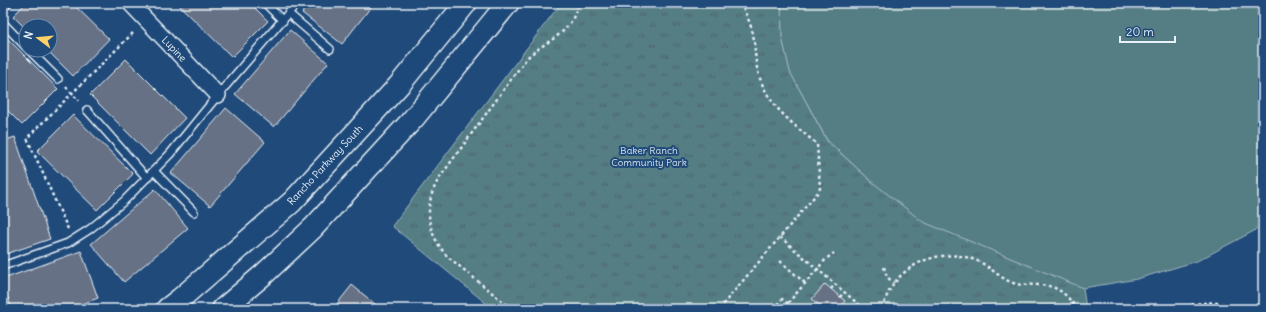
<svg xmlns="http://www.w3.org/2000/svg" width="1266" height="312" font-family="Delius,sans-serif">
  <defs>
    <pattern id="park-tufts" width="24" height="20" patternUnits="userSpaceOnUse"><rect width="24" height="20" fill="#547d84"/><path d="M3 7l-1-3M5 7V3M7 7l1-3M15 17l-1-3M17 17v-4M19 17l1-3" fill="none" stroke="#4e656a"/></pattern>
  </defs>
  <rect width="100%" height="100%" fill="#1f4a7a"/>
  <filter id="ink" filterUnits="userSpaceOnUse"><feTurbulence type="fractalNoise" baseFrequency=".025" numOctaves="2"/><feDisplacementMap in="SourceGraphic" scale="8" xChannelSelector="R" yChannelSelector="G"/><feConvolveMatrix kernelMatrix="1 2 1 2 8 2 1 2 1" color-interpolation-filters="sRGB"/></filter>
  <g filter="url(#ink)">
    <!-- grass -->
    <path fill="#547d84" stroke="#9eb7be" d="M781,3h482v218l-9,10 -57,30 -60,18 -54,9 -160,-66 -52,-41 -44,-41 -37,-68 -8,-34z"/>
    <!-- park -->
    <path fill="url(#park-tufts)" stroke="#9eb7be" d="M561,3h220l1,35 8,34 37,69 44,40 52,41 160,66 3,21h-593l-101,-83z"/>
    <!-- building -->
    <g fill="#667186" stroke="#e8f1f8">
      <path d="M26,3h46l37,36 -36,37 -26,-26h3v-24h-24v3l-13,-13z"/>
      <path d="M177,3h73l18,18 -36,36z"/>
      <path d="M309,3h65l-32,41 -40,-31z"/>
      <path d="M290,30l38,33 -54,64 -39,-33z"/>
      <path d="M3,34l55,55 -36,36 -19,-19z"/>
      <path d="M126,59l59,59 -35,37 -60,-60z"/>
      <path d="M226,108l39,34 -55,64 -39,-33z"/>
      <path d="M73,115l60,59 -36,36 -60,-59z"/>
      <path d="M15,137l35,102 -47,16v-114z"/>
      <path d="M155,189l33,39 -64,54 -33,-38z"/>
      <path d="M81,251l17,47 -29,11h-57l-9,-25v-5z"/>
      <path d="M825,284l20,17 -6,8h-15l-12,-10z"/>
      <path d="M352,285l29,24h-48z"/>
    </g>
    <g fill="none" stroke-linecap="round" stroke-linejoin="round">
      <defs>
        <g id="lane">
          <path d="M265,3l18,18"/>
          <path d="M3,8l5,-5"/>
          <path d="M289,14l41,35"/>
          <path d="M3,23l23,24"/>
          <path d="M29,50l29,29"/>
          <path d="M87,110l60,68"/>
          <path d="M154,171l40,41"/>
          <path d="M3,266l65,-23 22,-14 34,-28 46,-47 48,-59 79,-92"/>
          <path d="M3,302l2,7"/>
        </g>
        <path id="street" d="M130,3l88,92"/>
        <g id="secondary">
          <path d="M167,309l13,-10 112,-97 108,-118 66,-81"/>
          <path d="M223,309l41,-35 49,-46 100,-109 95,-116"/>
        </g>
      </defs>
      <!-- lane casing -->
      <use href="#lane" stroke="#e8f1f8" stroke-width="10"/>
      <!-- street casing -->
      <use href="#street" stroke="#e8f1f8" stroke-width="18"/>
      <!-- secondary casing -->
      <use href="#secondary" stroke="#e8f1f8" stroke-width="24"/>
      <!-- path -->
      <g stroke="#e8f1f8" stroke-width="2.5" stroke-dasharray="3 3" stroke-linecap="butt">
        <path d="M66,87l13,14"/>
        <path d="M68,229l-41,-91 107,-106"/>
        <path d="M780,237l84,72"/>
        <path d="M780,261l25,22"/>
        <path d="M884,267l3,10 7,6"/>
        <path d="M831,289l4,-5"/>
        <path d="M840,297l4,-5"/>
        <path d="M788,303l38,-44 8,-6"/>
        <path d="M512,309l-65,-53c-21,-24 -24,-52 -7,-79l86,-118c13,-14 33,-20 44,-36 4,-6 6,-13 9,-20"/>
        <path d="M719,309l100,-118 1,-3 -3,-44c-29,-24 -55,-43 -61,-82 -1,-7 -1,-14 -2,-22 -2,-13 -7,-26 -14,-37"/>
        <path d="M773,309l9,-10 11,9v1"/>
        <path d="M883,309c7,-41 55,-64 92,-49 14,5 24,18 38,23 9,3 16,1 25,2 20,0 28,9 39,24"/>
        <path d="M1180,309c19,-8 39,-9 57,0"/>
      </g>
      <!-- lane -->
      <use href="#lane" stroke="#1f4a7a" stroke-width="7"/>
      <!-- street -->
      <use href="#street" stroke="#1f4a7a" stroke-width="15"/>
      <!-- secondary -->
      <use href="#secondary" stroke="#1f4a7a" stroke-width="21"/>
    </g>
  </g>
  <g text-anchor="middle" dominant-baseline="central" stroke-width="4" stroke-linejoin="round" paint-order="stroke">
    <!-- street labels -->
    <g font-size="10" fill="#e8f1f8" stroke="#1f4a7a">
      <text transform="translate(174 49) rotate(46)">Lupine</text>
      <text transform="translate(325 165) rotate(-47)">Rancho Parkway South</text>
    </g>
    <!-- park labels -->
    <g font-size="10" fill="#d2e0e7" stroke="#1f4a7a">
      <text x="649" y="150">Baker Ranch<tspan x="649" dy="12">Community Park</tspan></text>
    </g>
  </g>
  <!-- margin -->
  <rect width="1266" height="312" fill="none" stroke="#1f4a7a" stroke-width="16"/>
  <rect x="8" y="8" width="1250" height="296" fill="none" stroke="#e8f1f8" stroke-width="1.5" filter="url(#ink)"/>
  <!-- north arrow -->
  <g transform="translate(38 38) rotate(286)"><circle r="19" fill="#1f4a7a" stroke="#6f8dac"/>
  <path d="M0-3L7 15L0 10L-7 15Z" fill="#ffd166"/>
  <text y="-6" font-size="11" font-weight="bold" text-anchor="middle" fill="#e8f1f8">N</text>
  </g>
  <!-- scale -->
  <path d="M1120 36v6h55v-6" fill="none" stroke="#e8f1f8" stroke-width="2"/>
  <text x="1126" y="36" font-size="12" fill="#e8f1f8" stroke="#1f4a7a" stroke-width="3" paint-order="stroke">20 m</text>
</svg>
